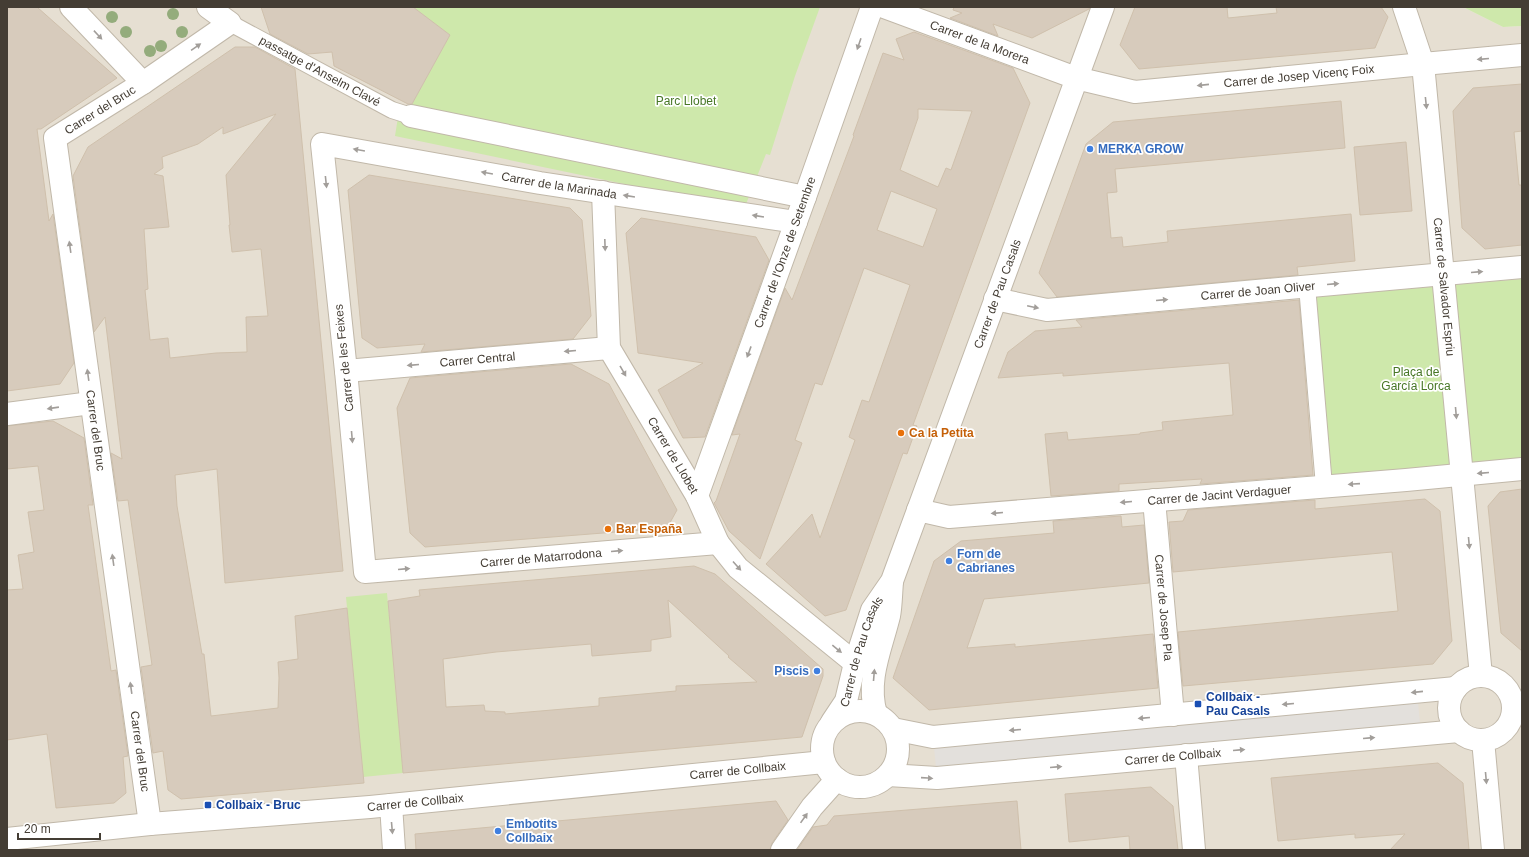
<svg xmlns="http://www.w3.org/2000/svg" width="1529" height="857" font-family="Arial,sans-serif">
  <rect width="100%" height="100%" fill="#f2ede4"/>
  <!-- residential -->
  <path fill="#e6dfd2" d="M7,7h1456l40,20 19,-1v824h-1515z"/>
  <!-- green -->
  <g fill="#cee8ab">
    <path d="M413,7h407l-25,69 -25,79 -4,-1 -22,55 -349,-73 3,-19 13,-11 39,-71z"/>
    <path d="M1463,7h59v19l-19,1z"/>
    <path d="M1522,279v180l-190,18 -17,-180z"/>
    <path d="M387,593l16,180 -40,4 -17,-180z"/>
  </g>
  <!-- parking -->
  <path fill="#e3e0dc" d="M1417,692l4,41 -484,45 -4,-41z"/>
  <!-- building -->
  <g fill="#d7cbbc" stroke="#cfc0ac" fill-rule="evenodd">
    <path d="M7,7h30l80,71 -76,51h-4l12,92 4,-7 21,149 -14,21 -53,7z"/>
    <path d="M261,7h152l37,28 -38,69h-4l-74,-38 -2,-14 -24,2 -38,-20z"/>
    <path d="M954,7h136l-1,2 -57,29 -39,-14 5,12 -48,-18 12,-5 -9,-3z"/>
    <path d="M1135,7h92l1,11 49,-5 -1,-6h105l7,10 -13,31 -236,21 -19,-24z"/>
    <path d="M914,32l99,36 17,35 -117,322 4,1 -10,28 -4,-1 -57,157 -21,6 -59,-52 46,-50 8,24 35,-98 -6,-3 13,-37 7,2 41,-117 -46,-17 -42,117 -7,-2 -20,57 7,3 -42,116 -31,-28 -15,-28 2,-2 24,-67 -8,1 53,-147 7,12 62,-164 -1,-1 30,-82 21,7 -8,-21zM918,109l54,2 -21,59 -5,-2 -8,19 -38,-17 18,-52zM891,191l46,18 -14,38 -46,-17z"/>
    <path d="M235,47h20l40,22 48,502 -118,12 -8,-114 -42,6 2,31 25,148h2l7,62 67,-8 1,-30 -1,-16 20,-3 -3,-43 52,-8 17,175 -183,16 -13,-9 -5,-39 -10,2 -12,-86 11,-2 -24,-165 -10,1 -7,-48 11,6 -17,-142 -11,15 -21,-156 15,-29zM276,114l-50,61 4,50h-1l3,27 29,-3 7,67 -22,1 1,35 -31,1 -46,5 -2,-20 -18,2 -5,-50 3,-1 -4,-60 25,-2 -6,-51 -9,-2 9,-6 -1,-11 36,-13 25,-17v7z"/>
    <path d="M1522,84v47l-8,1 5,53h3v60l-37,4 -23,-21 -9,-117 20,-23z"/>
    <path d="M1341,101l4,47 -230,21 2,23 -10,1 4,45 11,-1 1,10 45,-5 -1,-11 184,-17 4,47 -58,6 1,8 -241,22 -18,-24 47,-129 27,-22z"/>
    <path d="M1406,142l6,69 -52,4 -6,-68z"/>
    <path d="M369,175l201,33 12,12 9,96 -18,23 -152,13 4,-8 -48,4 -15,-10 -14,-148z"/>
    <path d="M641,218l115,19 13,23 -64,177 -22,1 -25,-48 45,-27 -65,-10 -12,-120z"/>
    <path d="M1299,300l14,175 -113,9 2,-5 -83,5v7l-68,5 -6,-62 22,-2 1,8 72,-6v-1l23,-3 -1,-8 71,-7 -4,-52 -166,13v-3l-65,5 10,-26 27,-21 47,-4 -6,-7z"/>
    <path d="M571,364l38,20 68,126 -10,18 -242,19 -15,-14 -13,-125 13,-30z"/>
    <path d="M53,421l31,17 9,67h-5l23,166 5,-1 12,86 -5,1 3,36 -12,10 -58,5 -9,-74 -40,6v-150l16,-1 -5,-34 16,-3 -6,-40 16,-2 -6,-44 -31,3v-43z"/>
    <path d="M1522,489v162l-21,-18 -13,-127 12,-14z"/>
    <path d="M1425,499l15,12 12,130 -19,23 -250,22 -5,-54 220,-21 -6,-59 -219,20 -4,-50 14,-1 5,-11 127,-10v9z"/>
    <path d="M1121,516l1,11 22,-2 5,58 -165,16 -17,49 48,-4v3l138,-13 5,54 -229,22 -36,-32 41,-117 27,-20 93,-8 -1,-12z"/>
    <path d="M694,566l21,8 108,95v7l-21,61 -399,36 -15,-172 32,-5 -1,-6zM668,600l61,56 -1,1 29,25 -81,4v5l-77,7v8l-94,8v-2l-20,-1 -1,-6 -38,2 -3,-48 53,-7 95,-8 1,12 59,-5v-11l20,-3z"/>
    <path d="M1438,763l25,20 6,67h-79l15,-16 -50,4v-4l-77,7 -7,-63z"/>
    <path d="M1151,787l22,19 5,44h-48l-1,-14 -60,6 -4,-48z"/>
    <path d="M776,801l12,19 -16,23 -2,7h-354l-1,-16z"/>
    <path d="M1017,801l4,49h-224l16,-23 14,-2 7,-9z"/>
  </g>
  <g fill="none" stroke-linecap="round" stroke-linejoin="round">
    <defs>
      <g id="service">
        <path id="s1" d="M230,23l162,87 19,6"/>
        <path d="M1307,286l17,200"/>
      </g>
      <g id="pedestrian">
        <path d="M411,116l394,81"/>
        <path id="s2" d="M1154,500l19,215"/>
      </g>
      <g id="minor">
        <path d="M71,7l72,76 87,-60 -22,-16"/>
        <path id="s3" d="M884,7l192,71 59,14 288,-28"/>
        <path id="s4" d="M143,83l-88,55 95,686"/>
        <path id="s5" d="M603,192l6,156 88,148 21,47 20,25 117,95"/>
        <path id="s6" d="M995,299l52,11 475,-43"/>
        <path id="s7" d="M346,371l263,-23"/>
        <path d="M7,414l84,-11"/>
        <path id="s8" d="M697,496l108,-299 67,-190"/>
        <path id="s9" d="M918,510l31,7 457,-37 116,-11"/>
        <path id="s10" d="M718,543l-353,29 -19,-201 -24,-227 218,39 256,39"/>
        <path d="M1186,755l8,95"/>
        <path d="M391,805l3,45"/>
        <path d="M782,850l30,-43 25,-28"/>
      </g>
      <g id="tertiary">
        <path id="s11" d="M1404,7l19,57 58,612"/>
        <path d="M1423,64l99,-9"/>
        <circle cx="1481" cy="708" r="32"/>
        <circle cx="860" cy="749" r="38"/>
        <path d="M876,714c-10,-34 5,-65 13,-98 2,-10 2,-23 3,-34"/>
        <path id="s12" d="M832,722l14,-21 9,-38 17,-53 20,-29 211,-574"/>
        <path d="M893,729l40,8 523,-49"/>
        <path d="M1483,740l10,110"/>
        <path id="s13" d="M888,775l49,3 522,-47"/>
        <path id="s14" d="M7,839l143,-15 220,-17 454,-45"/>
      </g>
    </defs>
    <!-- service casing -->
    <use href="#service" stroke="#c1b8a9" stroke-width="18"/>
    <!-- pedestrian casing -->
    <use href="#pedestrian" stroke="#c1b8a9" stroke-width="24"/>
    <!-- minor casing -->
    <use href="#minor" stroke="#c1b8a9" stroke-width="24"/>
    <!-- tertiary casing -->
    <use href="#tertiary" stroke="#c1b8a9" stroke-width="24"/>
    <!-- service -->
    <use href="#service" stroke="#fff" stroke-width="16"/>
    <!-- pedestrian -->
    <use href="#pedestrian" stroke="#fff" stroke-width="22"/>
    <!-- minor -->
    <use href="#minor" stroke="#fff" stroke-width="22"/>
    <!-- tertiary -->
    <use href="#tertiary" stroke="#fff" stroke-width="22"/>
  </g>
  <!-- trees -->
  <g fill="#94ac7c">
    <circle cx="173" cy="14" r="6"/>
    <circle cx="112" cy="17" r="6"/>
    <circle cx="126" cy="32" r="6"/>
    <circle cx="182" cy="32" r="6"/>
    <circle cx="161" cy="46" r="6"/>
    <circle cx="150" cy="51" r="6"/>
  </g>
  <!-- one-way arrows -->
  <defs><path id="oneway-solid" d="M-6-.8H1V-3.2L6.5 0L1 3.2V.8H-6Z"/></defs>
  <g fill="#a29e9a">
    <use href="#oneway-solid" transform="translate(98 35) rotate(47)"/>
    <use href="#oneway-solid" transform="translate(859 44) rotate(109)"/>
    <use href="#oneway-solid" transform="translate(196 47) rotate(-35)"/>
    <use href="#oneway-solid" transform="translate(1483 59) rotate(175)"/>
    <use href="#oneway-solid" transform="translate(1203 85) rotate(174)"/>
    <use href="#oneway-solid" transform="translate(1426 103) rotate(84)"/>
    <use href="#oneway-solid" transform="translate(359 150) rotate(-170)"/>
    <use href="#oneway-solid" transform="translate(487 173) rotate(-170)"/>
    <use href="#oneway-solid" transform="translate(326 182) rotate(84)"/>
    <use href="#oneway-solid" transform="translate(629 196) rotate(-171)"/>
    <use href="#oneway-solid" transform="translate(758 216) rotate(-171)"/>
    <use href="#oneway-solid" transform="translate(605 245) rotate(88)"/>
    <use href="#oneway-solid" transform="translate(70 247) rotate(-98)"/>
    <use href="#oneway-solid" transform="translate(1477 272) rotate(-5)"/>
    <use href="#oneway-solid" transform="translate(1333 284) rotate(-5)"/>
    <use href="#oneway-solid" transform="translate(1162 300) rotate(-5)"/>
    <use href="#oneway-solid" transform="translate(1033 307) rotate(12)"/>
    <use href="#oneway-solid" transform="translate(570 351) rotate(175)"/>
    <use href="#oneway-solid" transform="translate(749 352) rotate(110)"/>
    <use href="#oneway-solid" transform="translate(413 365) rotate(175)"/>
    <use href="#oneway-solid" transform="translate(623 371) rotate(60)"/>
    <use href="#oneway-solid" transform="translate(88 375) rotate(-98)"/>
    <use href="#oneway-solid" transform="translate(53 408) rotate(172)"/>
    <use href="#oneway-solid" transform="translate(1456 413) rotate(85)"/>
    <use href="#oneway-solid" transform="translate(352 437) rotate(85)"/>
    <use href="#oneway-solid" transform="translate(1483 473) rotate(175)"/>
    <use href="#oneway-solid" transform="translate(1354 484) rotate(176)"/>
    <use href="#oneway-solid" transform="translate(1126 502) rotate(175)"/>
    <use href="#oneway-solid" transform="translate(997 513) rotate(175)"/>
    <use href="#oneway-solid" transform="translate(1469 543) rotate(85)"/>
    <use href="#oneway-solid" transform="translate(617 551) rotate(-5)"/>
    <use href="#oneway-solid" transform="translate(113 560) rotate(-98)"/>
    <use href="#oneway-solid" transform="translate(737 566) rotate(48)"/>
    <use href="#oneway-solid" transform="translate(404 569) rotate(-5)"/>
    <use href="#oneway-solid" transform="translate(837 649) rotate(39)"/>
    <use href="#oneway-solid" transform="translate(874 675) rotate(-85)"/>
    <use href="#oneway-solid" transform="translate(131 688) rotate(-98)"/>
    <use href="#oneway-solid" transform="translate(1417 692) rotate(174)"/>
    <use href="#oneway-solid" transform="translate(1288 704) rotate(175)"/>
    <use href="#oneway-solid" transform="translate(1144 718) rotate(175)"/>
    <use href="#oneway-solid" transform="translate(1015 730) rotate(175)"/>
    <use href="#oneway-solid" transform="translate(1369 738) rotate(-5)"/>
    <use href="#oneway-solid" transform="translate(1239 750) rotate(-5)"/>
    <use href="#oneway-solid" transform="translate(1056 767) rotate(-5)"/>
    <use href="#oneway-solid" transform="translate(927 778) rotate(4)"/>
    <use href="#oneway-solid" transform="translate(1486 778) rotate(85)"/>
    <use href="#oneway-solid" transform="translate(804 818) rotate(-55)"/>
    <use href="#oneway-solid" transform="translate(392 828) rotate(85)"/>
  </g>
  <!-- markers -->
  <g fill="#3f7fe0" stroke="#fff" stroke-width="1.5">
    <circle cx="1090" cy="149" r="4"/>
    <circle cx="949" cy="561" r="4"/>
    <circle cx="817" cy="671" r="4"/>
    <circle cx="498" cy="831" r="4"/>
  </g>
  <g fill="#e8710a" stroke="#fff" stroke-width="1.5">
    <circle cx="901" cy="433" r="4"/>
    <circle cx="608" cy="529" r="4"/>
  </g>
  <g fill="#1a4fb4" stroke="#fff" stroke-width="1.5">
    <rect x="1194" y="700" width="8" height="8" rx="2"/>
    <rect x="204" y="801" width="8" height="8" rx="2"/>
  </g>
  <g text-anchor="middle" dominant-baseline="central" stroke-width="3.5" stroke-linejoin="round" paint-order="stroke">
    <!-- street labels -->
    <g font-size="12" fill="#443d34" stroke="#fff">
      <text stroke="none"><textPath href="#s3" startOffset="102">Carrer de la Morera</textPath></text>
      <text stroke="none"><textPath href="#s1" startOffset="102">passatge d'Anselm Clavé</textPath></text>
      <text stroke="none"><textPath href="#s3" startOffset="430">Carrer de Josep Vicenç Foix</textPath></text>
      <text transform="translate(100 110) rotate(-32)">Carrer del Bruc</text>
      <text stroke="none"><textPath href="#s10" startOffset="1025">Carrer de la Marinada</textPath></text>
      <text stroke="none"><textPath href="#s8" startOffset="259">Carrer de l'Onze de Setembre</textPath></text>
      <text stroke="none"><textPath href="#s11" startOffset="284">Carrer de Salvador Espriu</textPath></text>
      <text stroke="none"><textPath href="#s6" startOffset="265">Carrer de Joan Oliver</textPath></text>
      <text stroke="none"><textPath href="#s12" startOffset="461">Carrer de Pau Casals</textPath></text>
      <text transform="translate(344 358) rotate(-96)">Carrer de les Feixes</text>
      <text stroke="none"><textPath href="#s7" startOffset="132">Carrer Central</textPath></text>
      <text stroke="none"><textPath href="#s4" startOffset="399">Carrer del Bruc</textPath></text>
      <text stroke="none"><textPath href="#s5" startOffset="281">Carrer de Llobet</textPath></text>
      <text stroke="none"><textPath href="#s9" startOffset="303">Carrer de Jacint Verdaguer</textPath></text>
      <text transform="translate(541 558) rotate(-5)">Carrer de Matarrodona</text>
      <text stroke="none"><textPath href="#s2" startOffset="108">Carrer de Josep Pla</textPath></text>
      <text stroke="none"><textPath href="#s12" startOffset="77">Carrer de Pau Casals</textPath></text>
      <text stroke="none"><textPath href="#s4" startOffset="723">Carrer del Bruc</textPath></text>
      <text stroke="none"><textPath href="#s13" startOffset="286">Carrer de Collbaix</textPath></text>
      <text stroke="none"><textPath href="#s14" startOffset="734">Carrer de Collbaix</textPath></text>
      <text stroke="none"><textPath href="#s14" startOffset="410">Carrer de Collbaix</textPath></text>
    </g>
    <!-- park labels -->
    <g font-size="12" fill="#477726" stroke="#fff">
      <text x="686" y="101">Parc Llobet</text>
      <text x="1416" y="372">Plaça de<tspan x="1416" dy="14">García Lorca</tspan></text>
    </g>
    <!-- shop labels -->
    <g font-size="12" font-weight="bold" fill="#366cbe" stroke="#fff" text-anchor="start">
      <text x="1098" y="149">MERKA GROW</text>
      <text x="957" y="554">Forn de<tspan x="957" dy="14">Cabrianes</tspan></text>
      <text x="809" y="671" text-anchor="end">Piscis</text>
      <text x="506" y="824">Embotits<tspan x="506" dy="14">Collbaix</tspan></text>
    </g>
    <!-- food labels -->
    <g font-size="12" font-weight="bold" fill="#c56008" stroke="#fff" text-anchor="start">
      <text x="909" y="433">Ca la Petita</text>
      <text x="616" y="529">Bar España</text>
    </g>
    <!-- transit labels -->
    <g font-size="12" font-weight="bold" fill="#164399" stroke="#fff" text-anchor="start">
      <text x="1206" y="697">Collbaix -<tspan x="1206" dy="14">Pau Casals</tspan></text>
      <text x="216" y="805">Collbaix - Bruc</text>
    </g>
  </g>
  <!-- border -->
  <rect width="1529" height="857" fill="none" stroke="#443d34" stroke-width="16"/>
  <!-- scale -->
  <path d="M18 833v6h82v-6" fill="none" stroke="#443d34" stroke-width="2"/>
  <text x="24" y="833" font-size="12" fill="#443d34" stroke="#ffffff" stroke-width="3" paint-order="stroke">20 m</text>
</svg>
